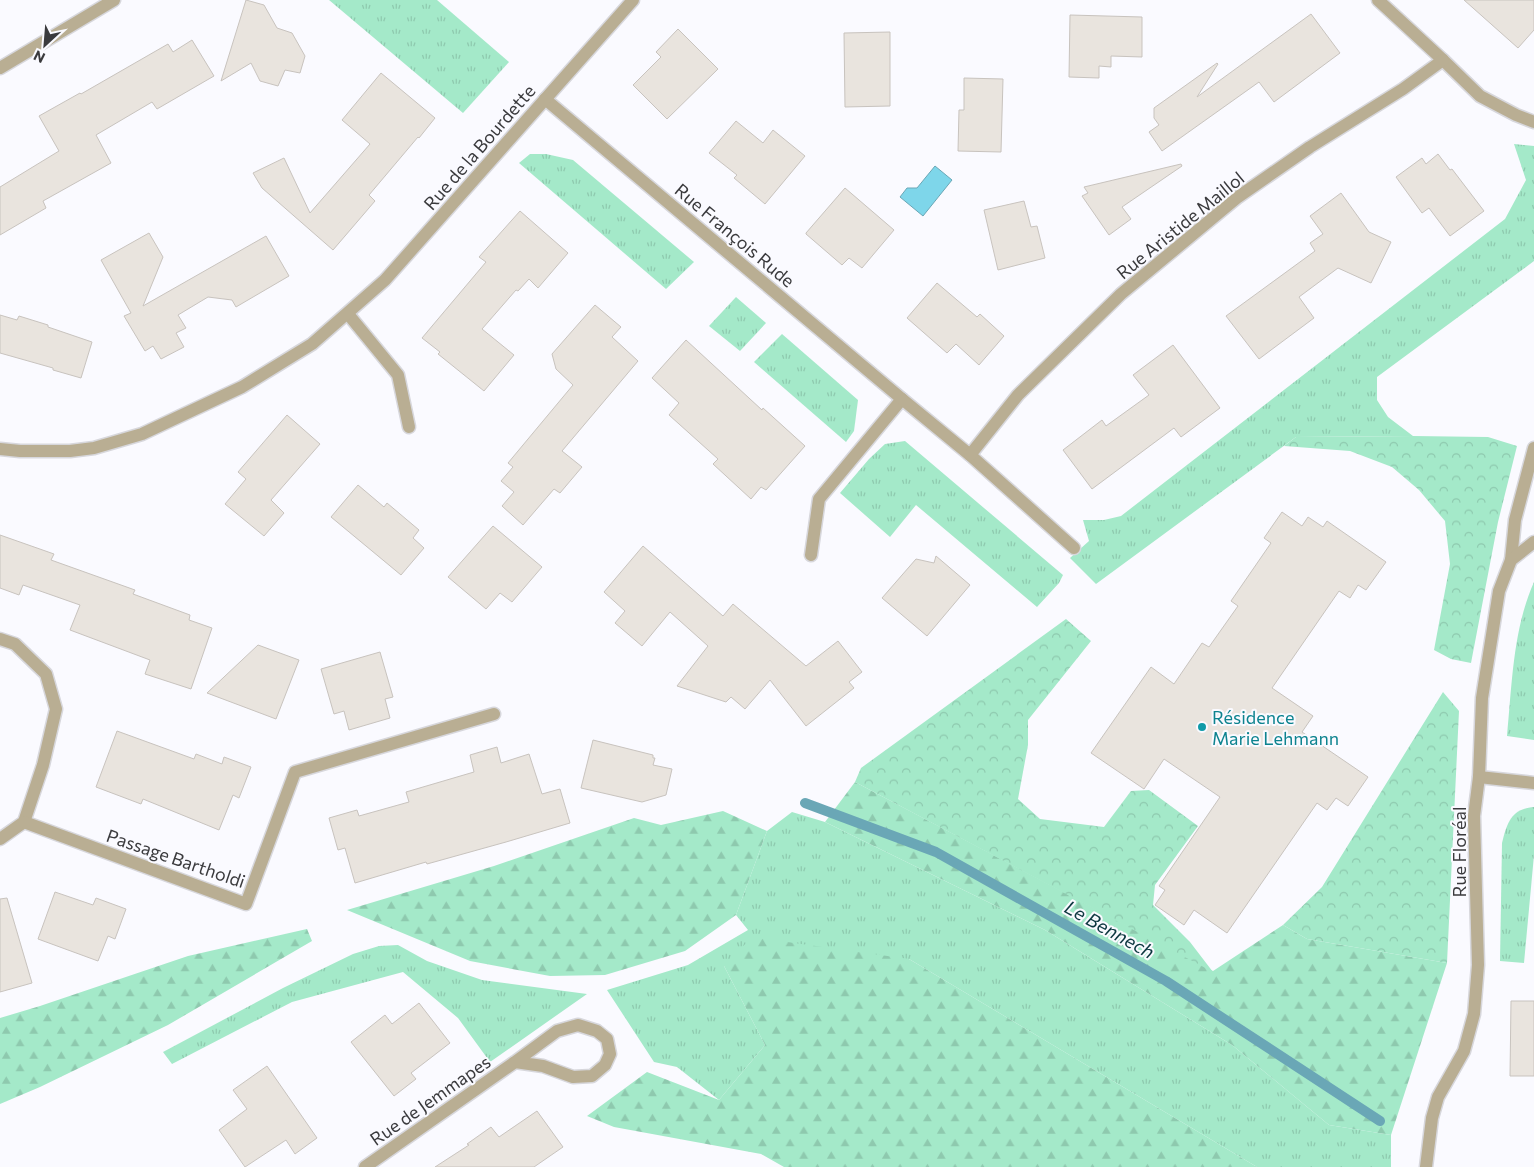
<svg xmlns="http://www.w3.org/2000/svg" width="1534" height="1167" font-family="Commissioner,sans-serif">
  <defs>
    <pattern id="grass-tufts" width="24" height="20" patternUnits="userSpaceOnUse" patternTransform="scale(1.25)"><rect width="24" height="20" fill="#a4e9c9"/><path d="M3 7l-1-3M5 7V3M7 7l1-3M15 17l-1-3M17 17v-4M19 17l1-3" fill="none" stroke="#8ec9ae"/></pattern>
    <pattern id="forest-firs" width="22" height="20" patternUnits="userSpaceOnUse" patternTransform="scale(1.25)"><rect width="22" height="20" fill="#a4e9c9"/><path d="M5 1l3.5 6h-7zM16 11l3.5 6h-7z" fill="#8ec9ae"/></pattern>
    <pattern id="park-crowns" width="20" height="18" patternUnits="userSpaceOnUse" patternTransform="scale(1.25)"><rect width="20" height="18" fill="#a4e9c9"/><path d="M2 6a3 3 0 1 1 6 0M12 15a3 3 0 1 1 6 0" fill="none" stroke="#8ec9ae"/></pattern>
  </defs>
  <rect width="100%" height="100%" fill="#fafaff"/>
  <!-- grass -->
  <g fill="url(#grass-tufts)">
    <path d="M329,0h108l72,62 -46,51z"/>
    <path d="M1514,144l20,2v115l-157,116v23l11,17 25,19 -117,1 -200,147 -26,-26 19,-17 -6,-21h21l17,-4 384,-297 21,-39z"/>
    <path d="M530,154h16l27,6 121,102 -28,27 -147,-126z"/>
    <path d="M736,297l30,26 -26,28 -31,-25z"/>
    <path d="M782,334l76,66 -4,31 -8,11 -92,-80z"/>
    <path d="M905,441l158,134 -4,8 -22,24 -121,-102 -26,32 -50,-44 29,-34 16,-15z"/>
    <path d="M1534,582v158l-27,-4c5,-52 6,-107 27,-154z"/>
    <path d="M1534,807v48l-10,108 -24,-2 2,-118c5,-20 9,-34 32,-36z"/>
    <path d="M792,812l33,10 220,108 187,115 97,80 62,10v32h-134l-348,-208 -185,7 41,79 -46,55 -42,-33 -23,-5 -47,-72 81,-25 60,-35 -12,-15 31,-84z"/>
    <path d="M398,945l29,16 55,19 105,14 -97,68 -32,-44 -55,-46 -111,30 -120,62 -9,-12 120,-64 70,-34 26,-8z"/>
  </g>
  <!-- forest -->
  <g fill="url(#forest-firs)">
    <path d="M855,782l358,189 70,-46 24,14 140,24 -56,172 -62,-10 -97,-80 -187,-115 -220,-108z"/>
    <path d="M723,811l44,20 -31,84 -51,36 -80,24 -55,1 -80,-15 -123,-51 147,-44 140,-48 27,7z"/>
    <path d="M307,929l5,12 -144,84 -128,62 -40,17v-86l40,-12 148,-50z"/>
    <path d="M752,937l157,22 348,208h-473l-23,-13 -147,-27 -27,-11 60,-44 72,28 46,-55 -41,-79z"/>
  </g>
  <!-- park -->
  <g fill="url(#park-crowns)">
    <path d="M1413,436l75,1 29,9 -19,76 -27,141 -20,-4 -17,-9 16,-86 -5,-43 -26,-31 -27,-23 -42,-16 -66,-5 12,-9z"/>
    <path d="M1066,619l25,22 -63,79v25l-10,54 22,20 64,8 27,-36 18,-1 49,36 -43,59 -2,20 37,37 23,30 -358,-190 6,-14z"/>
    <path d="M1443,692l16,19 -12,252 -140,-24 -24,-14 39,-38z"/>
  </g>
  <!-- water -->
  <path fill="#7ed6ea" stroke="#6aa7b6" d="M935,166l17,14 -29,36 -23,-19 7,-9h10z"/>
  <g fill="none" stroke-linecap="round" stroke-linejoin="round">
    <!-- stream -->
    <path stroke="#6aa7b6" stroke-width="10" d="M805,803l131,49 230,129 214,140"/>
  </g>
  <!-- building -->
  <g fill="#e9e4de" stroke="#c8c3be">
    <path d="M246,0l18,5 13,23 15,5 13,23 -5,17 -15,-3 -7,16 -18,-5 -9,-18 -30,18z"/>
    <path d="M1464,0h70v30l-16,18z"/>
    <path d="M1311,14l29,39 -66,49 -15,-20 -97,69 -13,-19 10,-7 -5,-7v-10l63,-45 1,1 -21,33z"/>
    <path d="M1070,15l72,2v40l-31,-1v11l-12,-1v12l-30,-1z"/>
    <path d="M678,29l40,40 -51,50 -34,-34 28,-28 -5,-5z"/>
    <path d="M890,32v74l-45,1 -1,-74z"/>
    <path d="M192,40l22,36 -57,33 -5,-7 -56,33 15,28 -68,38 3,7 -46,27v-48l59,-36 -20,-35 41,-23 1,1 87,-50 5,8z"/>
    <path d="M381,73l54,45 -16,20 -1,-1 -49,58 6,6 -42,49 -71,-62 -9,-15 31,-15 26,55 60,-69 -28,-24z"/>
    <path d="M964,78l39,1 -2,73 -43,-1 1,-41h5z"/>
    <path d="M736,121l27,22 10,-13 32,26 -40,48 -31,-26 3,-3 -28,-22z"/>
    <path d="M1438,154l12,16 2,-1 32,42 -34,25 -21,-28 -7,5 -26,-36 26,-19 4,6z"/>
    <path d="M1181,164l1,2 -60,41 9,12 -22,16 -27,-39 6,-3 -4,-6z"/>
    <path d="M845,188l49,42 -32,38 -13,-10 -7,7 -36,-31v-1z"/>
    <path d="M1341,193l28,39 22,10 -20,41 -33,-15 -39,29 15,21 -55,41 -33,-43 89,-65 -5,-8 13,-9 -13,-18z"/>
    <path d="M1024,201l7,26 6,-1 8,32 -47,12 -14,-60z"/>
    <path d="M520,211l48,42 -30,35 -9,-9 -11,12 -2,-1 -34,39 32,26 -30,36 -46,-37 2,-2 -18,-14 64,-76 -7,-5z"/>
    <path d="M149,233l14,24 -20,49 123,-70 23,40 -53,31 -4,-7 -24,-3 -30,18 8,13 -10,5 8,14 -23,12 -8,-13 -8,5 -21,-35 7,-3 -30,-53z"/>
    <path d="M937,283l40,34 3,-3 24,22 -25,29 -23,-21 -9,9 -40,-35z"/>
    <path d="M595,305l26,22 -9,10 26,24 -76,90 20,16 -22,26 -6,-4 -31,36 -21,-19 12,-14 -13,-11 12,-14 -5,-4 65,-78 -17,-16 -4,-15z"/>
    <path d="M0,315l17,5 2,-4 29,9v2l44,15 -11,36 -28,-8v-2l-53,-15z"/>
    <path d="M686,340l76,70 1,-2 42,38 -39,44 -5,-3 -10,12 -38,-35 5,-5 -49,-44 10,-12 -27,-25z"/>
    <path d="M1173,345l47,63 -39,29 -7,-9 -82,61 -29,-39 39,-30 4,6 43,-31 -16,-20z"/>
    <path d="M287,415l33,29 -49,56 13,13 -20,23 -39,-32 21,-25 -8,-7z"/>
    <path d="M358,485l26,22 3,-4 32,27 -6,8 11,10 -23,27 -70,-58z"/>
    <path d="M1282,512l20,14 6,-9 15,10 4,-6 59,41 -20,28 -8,-5 -8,13 -11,-7 -67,97 41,28 -11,16 66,45 -20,29 -12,-8 -9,12 -10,-7 -90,130 -33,-23 -10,15 -29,-20 10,-15 -6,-4 61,-89 -56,-38 -20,30 -53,-36 60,-86 23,17 28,-41 7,4 29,-41 -7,-5 40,-58 -7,-5z"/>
    <path d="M493,526l49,41 -30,35 -12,-9 -14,16 -38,-32z"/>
    <path d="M0,535l54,19 -3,6 84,30 -2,4 57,21 -1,5 23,8 -21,61 -46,-15 5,-14 -80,-30 10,-25 -57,-20 -4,10 -19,-7z"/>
    <path d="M643,546l80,70 10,-12 73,62 32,-25 24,31 -13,10 5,6 -48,38 -36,-46 -25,29 -14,-12 -5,5 -49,-16 31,-40 -38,-34 -28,34 -27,-23 10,-12 -21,-19z"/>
    <path d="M936,556l34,29 -43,51 -45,-38 34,-39 18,4z"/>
    <path d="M258,645l41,15 -23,59 -69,-26z"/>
    <path d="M380,652l13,45 -8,2 5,19 -41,12 -5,-19 -10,3 -13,-45z"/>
    <path d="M117,731l77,28 2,-5 26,10 2,-7 27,10 -12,31 -6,-3 -14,35 -76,-31 -2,5 -45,-17z"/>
    <path d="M593,740l60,15v3h2l-2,7 19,4 -6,26 -24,7 -61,-14z"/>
    <path d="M497,747l4,16 28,-9 13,40 18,-5 10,34 -64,19 -79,22 -1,-2 -71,21 -10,-35 -7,2 -9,-32 28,-8 2,6 50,-14 -3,-10 68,-20 -4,-17z"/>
    <path d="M55,892l38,13 3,-7 30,11 -11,30 -7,-3 -10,25 -60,-22z"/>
    <path d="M7,898l25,85 -32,9v-93z"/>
    <path d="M1511,1001h23v75h-24z"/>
    <path d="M419,1003l31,40 -39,30 5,6 -22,17 -43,-54 34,-27 7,9z"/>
    <path d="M267,1066l50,72 -22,16 -9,-14 -41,27 -26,-37 28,-21 -14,-19z"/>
    <path d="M537,1111l26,36 -29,20h-99l34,-22 -2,-1 24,-17 8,10z"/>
  </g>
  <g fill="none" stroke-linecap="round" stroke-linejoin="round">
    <defs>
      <path id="lane" d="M811,555l8,-56 83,-100"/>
      <g id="street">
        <path d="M1378,0l65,60 37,36 36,19 18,7"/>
        <path d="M0,68l114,-68"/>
        <path d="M545,99l357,300 68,56 104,93"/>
        <path d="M348,314l50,61 11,52"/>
        <path d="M0,449l20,2h50l24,-3 48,-14 100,-47 70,-43 73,-64 248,-280"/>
        <path d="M970,455l48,-60 103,-101 117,-97 72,-50 93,-58 40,-29"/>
        <path d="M1511,560l4,-40 19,-72"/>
        <path d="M0,639l15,5 31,30 10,35 -13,56 -19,57 -24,17"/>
        <path d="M1479,777l55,6"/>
        <path d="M24,822l222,82 49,-132 199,-58"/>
        <path d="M365,1167l150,-105 42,-31 21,-6 19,6 10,8 3,15 -5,11 -13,11 -19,1 -30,-11 -28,-4"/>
        <path d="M1426,1167l6,-49 6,-21 26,-46 10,-37 4,-49 -4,-149 5,-39 3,-79 17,-107 12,-31 23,-18"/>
      </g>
    </defs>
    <!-- lane casing -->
    <use href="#lane" stroke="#d7d7dc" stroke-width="15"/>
    <!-- street casing -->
    <use href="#street" stroke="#d7d7dc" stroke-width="15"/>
    <!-- lane -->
    <use href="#lane" stroke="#b9ae93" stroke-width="12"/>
    <!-- street -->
    <use href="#street" stroke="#b9ae93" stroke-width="12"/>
  </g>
  <!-- markers -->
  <circle fill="#0f9aa8" stroke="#fafaff" stroke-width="2" cx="1202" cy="727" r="5"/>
  <g text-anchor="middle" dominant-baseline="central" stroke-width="4" stroke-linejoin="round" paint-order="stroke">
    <!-- street labels -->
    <g font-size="18" fill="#3a3a3d" stroke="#fafaff">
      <text transform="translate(479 147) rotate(-49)">Rue de la Bourdette</text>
      <text transform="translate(1180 225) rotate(-39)">Rue Aristide Maillol</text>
      <text transform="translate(735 235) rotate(40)">Rue François Rude</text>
      <text transform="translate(1459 852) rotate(-90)">Rue Floréal</text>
      <text transform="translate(176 858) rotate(19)">Passage Bartholdi</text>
      <text transform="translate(430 1100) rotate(-35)">Rue de Jemmapes</text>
    </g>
    <!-- culture labels -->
    <g font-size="18" fill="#0d838f" stroke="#fafaff" text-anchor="start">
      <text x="1212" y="717">Résidence<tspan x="1212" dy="21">Marie Lehmann</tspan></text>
    </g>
    <!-- water labels -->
    <g font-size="19" font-style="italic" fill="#0d3840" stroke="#fafaff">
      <text transform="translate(1110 929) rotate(29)">Le Bennech</text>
    </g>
  </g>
  <!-- north arrow -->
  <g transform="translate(45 45) rotate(206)" stroke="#fafaff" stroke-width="4" paint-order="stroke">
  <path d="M0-4L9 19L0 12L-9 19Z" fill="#3a3a3d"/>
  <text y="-8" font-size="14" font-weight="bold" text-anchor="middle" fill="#3a3a3d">N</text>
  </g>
</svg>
